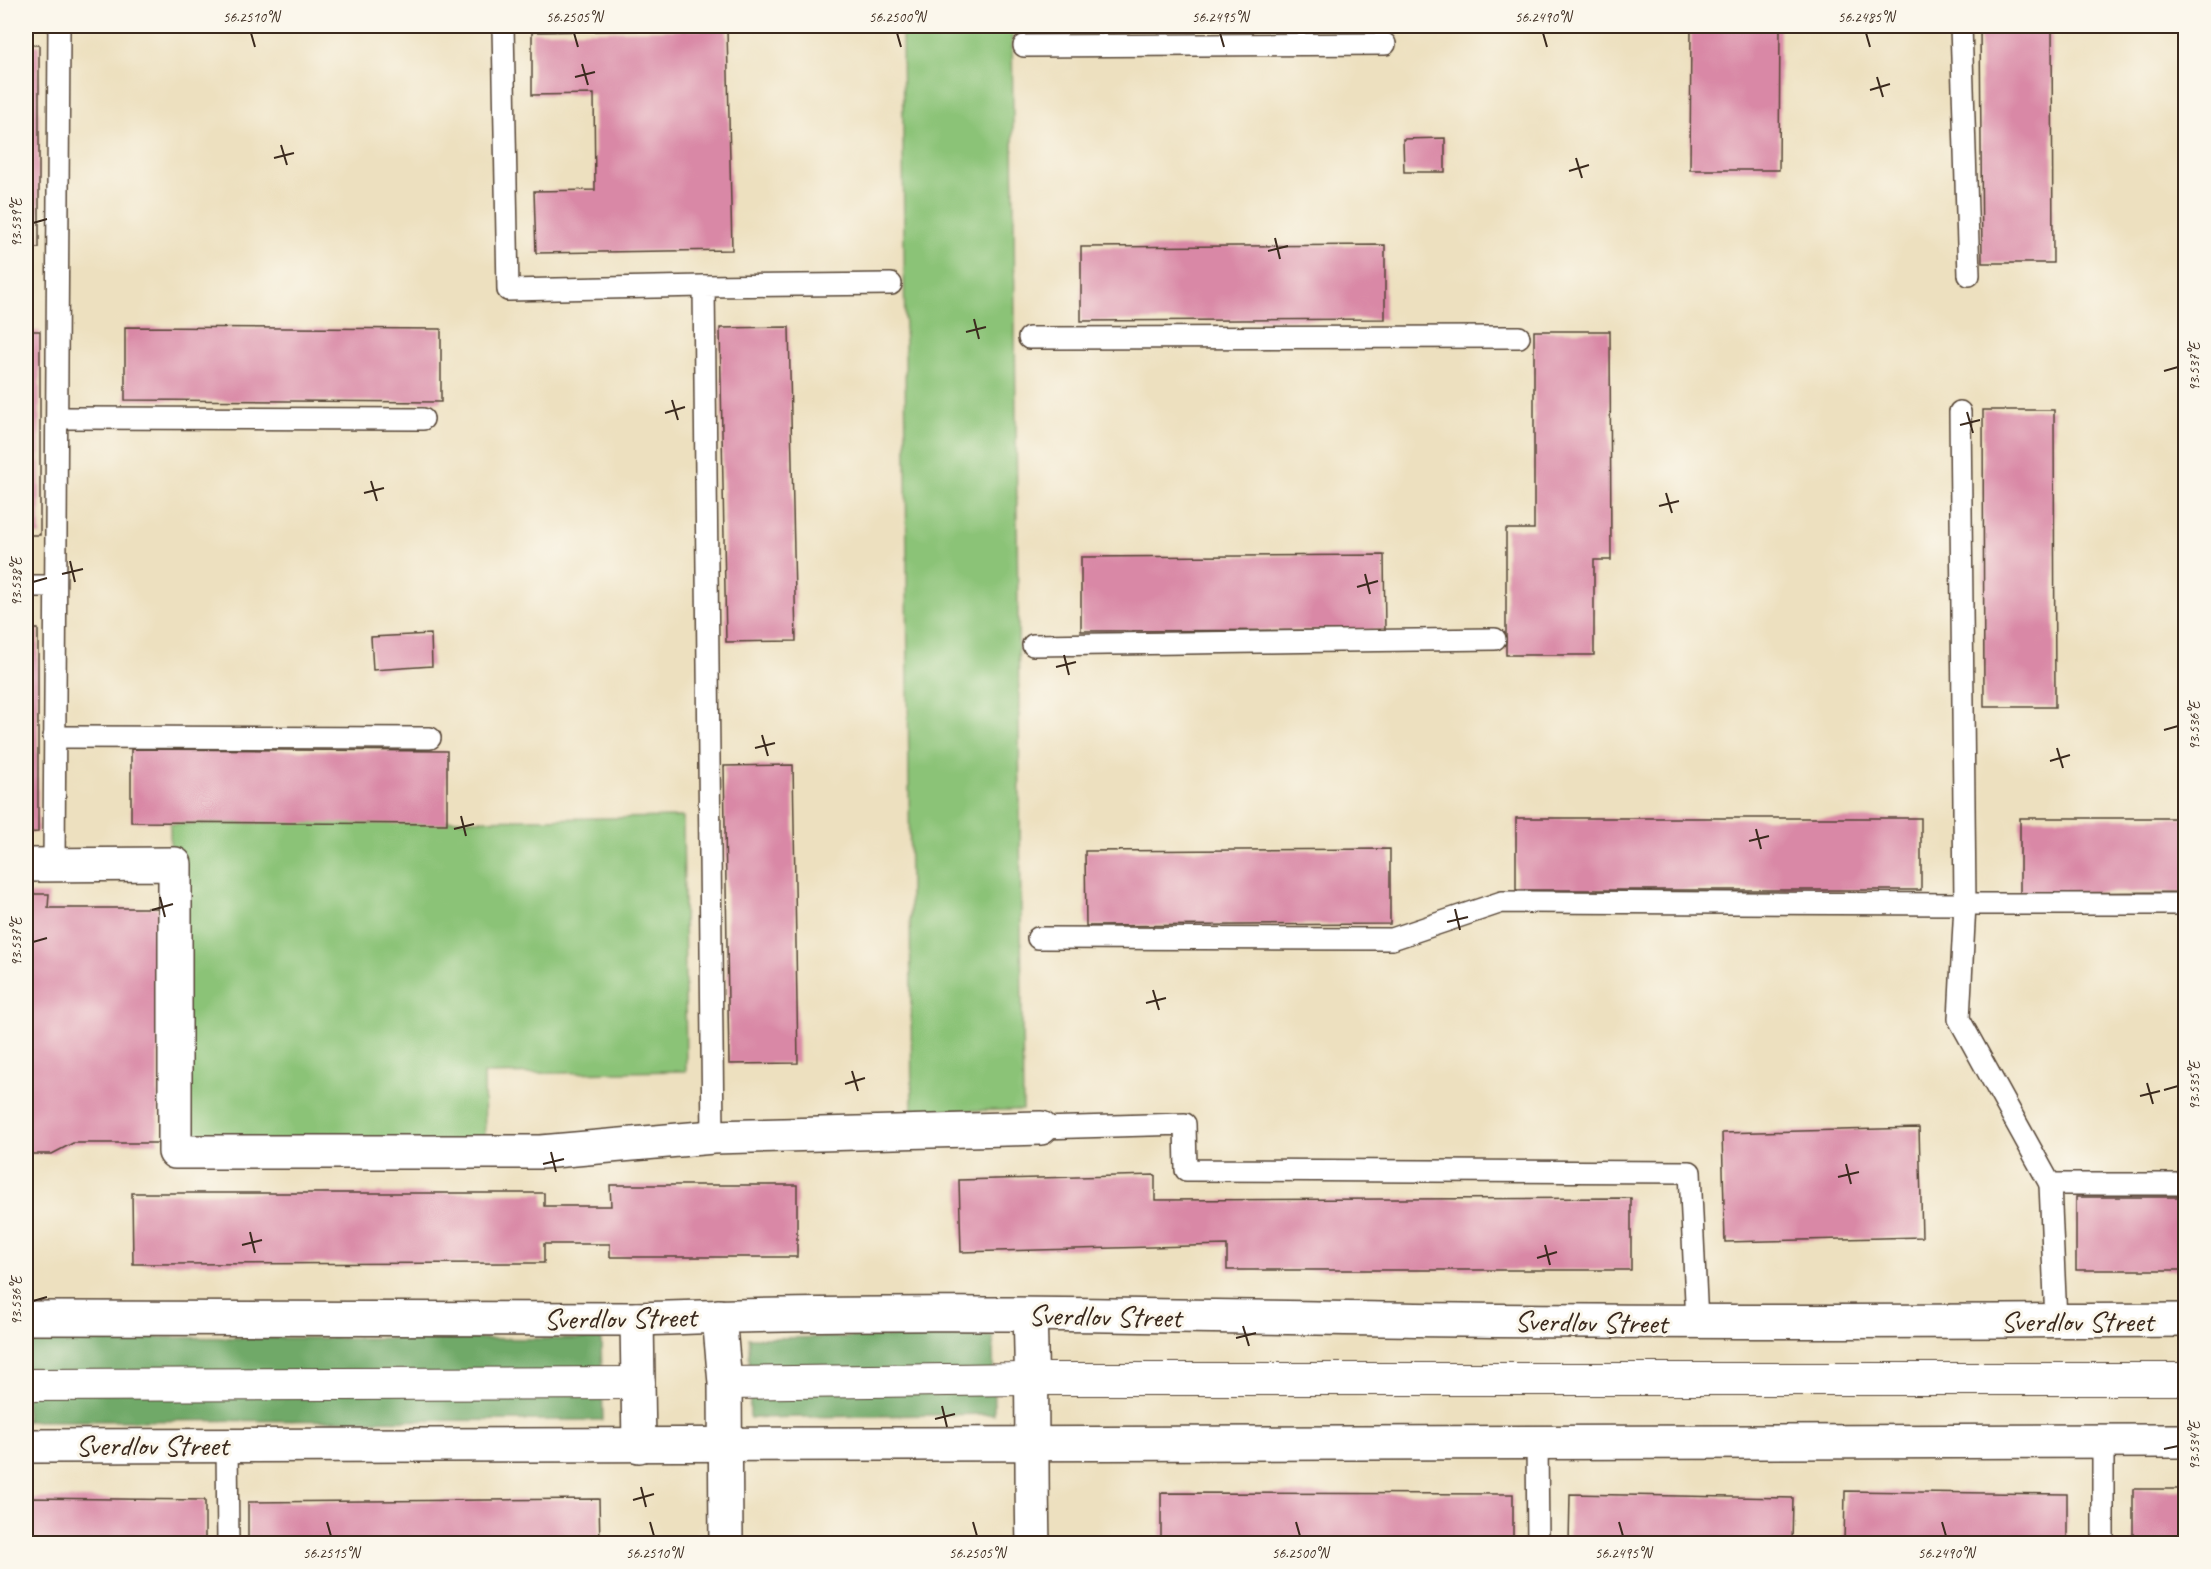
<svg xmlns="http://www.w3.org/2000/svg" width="2211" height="1569" font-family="Caveat,sans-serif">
  <rect width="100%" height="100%" fill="#fbf7ec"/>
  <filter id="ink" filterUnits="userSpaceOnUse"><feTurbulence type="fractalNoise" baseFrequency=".0167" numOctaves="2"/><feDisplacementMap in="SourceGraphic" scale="12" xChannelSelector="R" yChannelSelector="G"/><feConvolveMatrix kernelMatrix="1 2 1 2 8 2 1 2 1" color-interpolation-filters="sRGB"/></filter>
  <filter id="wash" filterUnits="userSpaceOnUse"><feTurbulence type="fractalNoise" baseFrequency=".008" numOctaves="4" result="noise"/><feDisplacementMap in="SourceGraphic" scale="24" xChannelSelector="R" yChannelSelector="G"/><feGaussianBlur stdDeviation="1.35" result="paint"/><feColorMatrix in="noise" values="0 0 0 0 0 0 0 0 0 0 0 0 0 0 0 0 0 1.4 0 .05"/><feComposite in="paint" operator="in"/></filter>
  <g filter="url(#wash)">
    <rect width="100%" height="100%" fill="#ede0bf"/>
    <!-- green -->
    <g fill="#8bc377" stroke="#63764a" stroke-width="1.5">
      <path d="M902,26h110l11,1084 -111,1z"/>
      <path d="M683,817l3,254 -202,3 1,74 -310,4 -5,-328z"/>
    </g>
    <!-- forest -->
    <g fill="#70a968" stroke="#566a43" stroke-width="1.5">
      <path d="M993,1336l1,78 -244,4 -1,-80z"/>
      <path d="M26,1337l575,2 2,81 -577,1z"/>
    </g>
    <g id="blocks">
      <!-- building -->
      <g fill="#d988a6">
        <rect x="1082" y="26" width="56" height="2"/>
        <path d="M1691,26h89l-1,144h-89z"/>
        <path d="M1980,26h72l1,237h-71z"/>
        <path d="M727,29l5,221 -196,3 -2,-62 61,-1 -1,-96 -62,1v-63z"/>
        <rect x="26" y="45" width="13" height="203"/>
        <path d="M1445,138v34h-41l-1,-33z"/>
        <path d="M1385,245v74l-304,2v-74z"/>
        <path d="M125,327l316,2v73l-316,-2z"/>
        <path d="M789,327l7,314 -70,1 -6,-314z"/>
        <rect x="26" y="331" width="14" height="204"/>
        <path d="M1534,331h76l1,229h-17v95h-88v-126h28z"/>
        <path d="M1983,410h71l1,297h-71z"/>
        <path d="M1384,555l1,75 -304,1v-74z"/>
        <path d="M26,629h12v203l-12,1z"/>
        <path d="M431,634l1,32 -59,4 -2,-33z"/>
        <path d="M131,749l316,2v73l-316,-2z"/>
        <path d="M793,765l5,298 -69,1 -5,-298z"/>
        <rect x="1516" y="818" width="405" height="72"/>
        <path d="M2020,818h166v74l-166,1z"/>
        <path d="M1390,849v75l-304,2 -1,-75z"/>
        <path d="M26,894h23l-1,14h110v235h-85l-21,11h-26z"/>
        <path d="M1919,1128l3,109 -197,5 -3,-109z"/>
        <path d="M1155,1175v25l476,-2v72h-404v-25l-266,7 -2,-72z"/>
        <path d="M610,1185h187v72h-187v-13h-66v19l-411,1 -1,-71h412v13h67z"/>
        <rect x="2076" y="1197" width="110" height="73"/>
        <rect x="2133" y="1489" width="53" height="55"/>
        <path d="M1845,1491l222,3v50h-223z"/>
        <path d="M1161,1493l352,1v50h-352z"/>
        <path d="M1570,1494l223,4 -1,46h-223z"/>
        <path d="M26,1498l179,2v44h-179z"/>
        <path d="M599,1499l1,45h-352v-42z"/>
      </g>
    </g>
  </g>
  <g filter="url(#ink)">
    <use href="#blocks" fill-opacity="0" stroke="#564536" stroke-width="1.5"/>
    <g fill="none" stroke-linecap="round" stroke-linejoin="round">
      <defs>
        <g id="service">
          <path d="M503,26l5,264 196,-4"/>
          <path d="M1961,26l8,249"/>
          <path d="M1024,46l361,-2"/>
          <path d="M1029,338l490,-1"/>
          <path d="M1960,412l5,492h221"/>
          <path d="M57,418l366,1"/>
          <path d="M26,586h28"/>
          <path d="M1033,645l462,-6"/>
          <path d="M54,737l376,1"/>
          <path d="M54,865l5,-839"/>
          <path d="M1038,938l354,1 110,-37 463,2 -6,115 91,165"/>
          <path d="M1041,1128l144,-4 1,46 504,2 7,151"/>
          <path d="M713,1137l-9,-851 187,-2"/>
          <path d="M2056,1321l-6,-137h136"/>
          <path d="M1537,1442l1,102"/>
          <path d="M2103,1442v102"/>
          <path d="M227,1444l1,100"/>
        </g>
        <g id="pedestrian">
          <path d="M725,1383l308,-4h1153"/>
          <path d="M26,1385l613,-2"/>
        </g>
        <g id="minor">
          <path d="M26,865l149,-1v288h366l172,-15 328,-9"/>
          <path d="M1030,1315c3,76 1,152 3,229"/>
          <path d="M719,1316l6,67 1,161"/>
        </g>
        <g id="tertiary">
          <path d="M26,1318l611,1c275,-11 550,-2 825,1 241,3 482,1 724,0"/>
          <path d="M637,1319l2,127"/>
          <path d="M26,1446l2160,-5"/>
        </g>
      </defs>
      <!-- service casing -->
      <use href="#service" stroke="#564536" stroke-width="24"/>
      <!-- pedestrian casing -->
      <use href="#pedestrian" stroke="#564536" stroke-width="34"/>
      <!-- minor casing -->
      <use href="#minor" stroke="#564536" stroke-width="36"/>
      <!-- tertiary casing -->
      <use href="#tertiary" stroke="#564536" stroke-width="36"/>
      <!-- service -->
      <use href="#service" stroke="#fff" stroke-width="21"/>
      <!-- pedestrian -->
      <use href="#pedestrian" stroke="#fff" stroke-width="32"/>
      <!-- minor -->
      <use href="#minor" stroke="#fff" stroke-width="33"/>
      <!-- tertiary -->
      <use href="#tertiary" stroke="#fff" stroke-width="33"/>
    </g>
  </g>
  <!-- ticks -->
  <path fill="none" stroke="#3b2a1e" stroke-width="2" d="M251,33l4,14M574,33l4,14M897,33l4,14M1220,33l4,14M1543,33l4,14M1866,33l4,14M582,64l6,21M575,77l20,-5M1877,77l6,20M1870,90l20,-6M281,145l6,20M274,158l20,-5M1576,158l6,20M1569,171l20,-6M33,223l14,-4M1275,238l5,21M1268,251l20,-5M974,319l5,20M966,332l20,-5M2164,371l14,-4M672,400l6,20M1967,412l6,21M665,413l20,-6M1960,425l20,-5M371,481l6,20M364,493l20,-5M1666,493l6,20M1659,506l20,-5M70,561l5,21M62,574l21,-5M1365,574l5,20M33,582l14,-4M1357,587l21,-6M1064,655l5,20M1056,667l20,-5M2164,730l14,-4M762,735l6,21M755,748l20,-5M2057,748l6,20M2050,761l20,-6M461,816l5,20M454,829l20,-5M1756,829l5,20M1749,841l20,-5M160,897l5,20M1455,909l5,21M152,910l21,-6M1447,922l21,-5M33,942l14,-4M1153,990l6,20M1146,1003l20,-5M852,1071l6,20M2147,1083l6,21M845,1084l20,-6M2164,1090l14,-4M2140,1096l20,-5M551,1152l5,20M543,1164l21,-5M1846,1164l5,20M1838,1177l21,-5M250,1232l5,21M242,1245l20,-5M1545,1245l5,20M1537,1258l20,-6M33,1301l14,-4M1243,1326l6,20M1236,1338l20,-5M942,1406l5,21M935,1419l20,-5M2164,1449l14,-3M641,1487l5,20M633,1500l21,-6M327,1522l4,14M650,1522l4,14M973,1522l4,14M1296,1522l4,14M1619,1522l4,14M1942,1522l4,14"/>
  <g text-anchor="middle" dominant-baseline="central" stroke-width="6" stroke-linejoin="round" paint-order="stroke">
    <!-- street labels -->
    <g font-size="30" fill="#3b2a1e" stroke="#fbf7ec">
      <text transform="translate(1105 1316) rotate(1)">Sverdlov Street</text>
      <text transform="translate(620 1318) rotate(-1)">Sverdlov Street</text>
      <text x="2077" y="1321">Sverdlov Street</text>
      <text transform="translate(1591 1322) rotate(1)">Sverdlov Street</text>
      <text x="152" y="1445">Sverdlov Street</text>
    </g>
  </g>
  <!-- margin -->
  <rect width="2211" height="1569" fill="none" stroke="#fbf7ec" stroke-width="66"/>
  <rect x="33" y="33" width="2145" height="1503" fill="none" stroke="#3b2a1e" stroke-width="2"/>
  <g font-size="15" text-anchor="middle" fill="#3b2a1e">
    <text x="251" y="22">56.2510°N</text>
    <text x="574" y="22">56.2505°N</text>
    <text x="897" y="22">56.2500°N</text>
    <text x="1220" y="22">56.2495°N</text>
    <text x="1543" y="22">56.2490°N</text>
    <text x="1866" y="22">56.2485°N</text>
    <text transform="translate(16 223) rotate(-90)" y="5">93.539°E</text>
    <text transform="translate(2194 367) rotate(-90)" y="5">93.537°E</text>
    <text transform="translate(16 582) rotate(-90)" y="5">93.538°E</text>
    <text transform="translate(2194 726) rotate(-90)" y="5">93.536°E</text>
    <text transform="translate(16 942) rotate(-90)" y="5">93.537°E</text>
    <text transform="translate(2194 1086) rotate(-90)" y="5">93.535°E</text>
    <text transform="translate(16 1301) rotate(-90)" y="5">93.536°E</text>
    <text transform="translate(2194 1446) rotate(-90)" y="5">93.534°E</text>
    <text x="331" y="1558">56.2515°N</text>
    <text x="654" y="1558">56.2510°N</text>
    <text x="977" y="1558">56.2505°N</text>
    <text x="1300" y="1558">56.2500°N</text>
    <text x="1623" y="1558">56.2495°N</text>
    <text x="1946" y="1558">56.2490°N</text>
  </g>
</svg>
